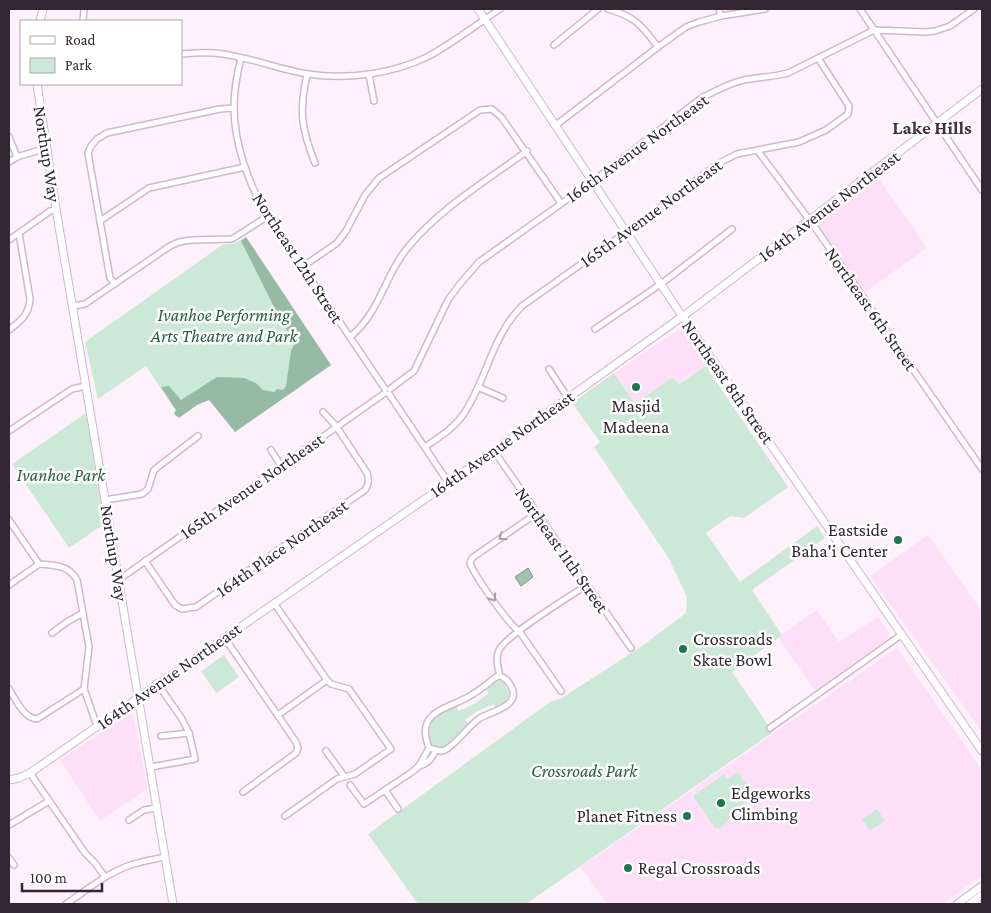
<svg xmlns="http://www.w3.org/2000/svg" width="991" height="913" font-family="'Crimson Pro',serif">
  <rect width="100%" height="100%" fill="#fef1fb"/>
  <!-- built -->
  <g fill="#fedff8">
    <path d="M877,176l50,72 -66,47 -47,-69 7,-7z"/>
    <path d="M682,329l25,36 -29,19 -5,-7 -38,26 -21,-30 64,-43z"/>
    <path d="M928,535l54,76v121l-112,-156z"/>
    <path d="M817,610l22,32 39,-25 11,16 -1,5 -5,4 -68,49 -37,-54z"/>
    <path d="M897,648l85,122v106l-40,28h-335l-26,-37z"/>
    <path d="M131,713l3,3 13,73 -47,32 -40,-61z"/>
  </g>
  <!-- green -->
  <g fill="#cce9d7">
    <path d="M246,237l85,128 -96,67 -29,-42 -30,21 -30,-45 -48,33 -13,-57 137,-97 13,-2z"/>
    <path d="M707,365l1,5 80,117 -44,31 -14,-2 -24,17 34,49 77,-56 8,12 -73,52 30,45 -50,37 41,60 -247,172h-108l-50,-70 182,-132 12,-4 80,-52 44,-33 1,-16 -19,-40 -74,-110 6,-5 -28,-39 42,-30 21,30 38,-26 6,7z"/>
    <path d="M86,413l18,111 -35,24 -57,-84z"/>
    <path d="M224,655l15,22 -23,16 -15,-22z"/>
    <path d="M497,680l6,1 6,13 -3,9 -10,5 -2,-4 -18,8 -11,8 3,4c-6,8 -15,22 -26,24 -14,3 -18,-17 -11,-26 6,-7 15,-11 23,-15l3,-1 1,5 18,-8 13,-10 -3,-4z"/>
    <path d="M738,772l17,24 -15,10 2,3 -14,10v3l-9,7 -2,-2 -2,1 -22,-32 31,-22 3,5z"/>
    <path d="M877,809l8,12 -15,10 -8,-12z"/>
  </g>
  <!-- forest -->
  <path fill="#96baa4" d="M246,237l85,128 -96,67 -26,-32 -12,5 -18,13 -5,-4 2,-4 -15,-23 8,-1 12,14 36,-23 27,1 12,5 7,7 11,2 3,-3 6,1 3,-4 5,-35 4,-8 -15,-24 -39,-78z"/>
  <!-- water -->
  <path fill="#9ec3ad" stroke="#7e9488" d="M528,568l5,9 -12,9 -6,-9z"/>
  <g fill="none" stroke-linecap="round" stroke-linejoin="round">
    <defs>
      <g id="street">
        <path d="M608,9c28,8 33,16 50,38"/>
        <path d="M719,9l2,7"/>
        <path d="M860,9l122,181"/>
        <path d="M83,21l1,-12"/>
        <path d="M554,45l44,-36"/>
        <path d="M181,54c11,-1 23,-2 34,-1 32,3 62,16 93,21 38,6 84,0 119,-17 26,-14 49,-32 73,-48"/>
        <path d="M241,58c-4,16 -7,32 -7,49 0,36 15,79 34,109l117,173"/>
        <path d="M307,74c-8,37 -6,54 8,89"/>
        <path d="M369,74l5,27"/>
        <path d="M556,125l102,-78 28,-20 13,-5 22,-6 44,-7"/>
        <path d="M9,137l8,20"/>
        <path d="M758,151l56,75 168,243"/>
        <path d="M9,162l8,-5 29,-9"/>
        <path d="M100,221l49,-33 96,-21"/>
        <path d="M9,240l41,-29 6,-2"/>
        <path d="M302,267l35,-24 9,-12 19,-36 14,-17 101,-68 12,-1 10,9 59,85"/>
        <path d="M115,284l-5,-6 -22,-125 3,-7 6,-7 10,-6 113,-24 14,-1"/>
        <path d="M72,306l13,-2 85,-58 9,-4 12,-2 41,-1 36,-23"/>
        <path d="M595,329l70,-48 67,-52"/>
        <path d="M9,330c12,-9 20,-16 21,-31l-11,-66"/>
        <path d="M350,337c30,-25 33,-57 55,-86 32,-41 80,-69 122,-100"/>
        <path d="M549,369l19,29"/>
        <path d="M478,387l25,11"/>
        <path d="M390,389l24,-18 34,-71 11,-15 20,-23 110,-78 114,-87c13,-6 26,-14 41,-17 15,-3 29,-3 44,-7l86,-43 52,2 9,-1 15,-5 24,-17"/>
        <path d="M389,394l59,88"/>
        <path d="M9,431l63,-42 14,-3"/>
        <path d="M425,447c13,-9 28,-18 38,-32 24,-35 28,-78 59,-109l110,-78 87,-65 18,-9 62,-12 27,-12 22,-16 1,-8 -31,-48"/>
        <path d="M271,450l10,16"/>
        <path d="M494,451l137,197"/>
        <path d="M105,500l37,-6 6,-5 6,-19 44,-34"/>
        <path d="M537,513l-65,45 -2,5c4,12 39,62 49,68l42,60"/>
        <path d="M9,520l30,44c15,1 30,1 38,16l12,67 -5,42 13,37"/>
        <path d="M145,561l30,44 7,4 14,-2 169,-117c4,-6 4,-10 2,-17l-31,-47 -13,-14"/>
        <path d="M118,577l6,-1 261,-183"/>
        <path d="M9,585l30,-21"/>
        <path d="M274,603l53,77 4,4 18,5 42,60 -36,25 -18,5 -52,37"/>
        <path d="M52,633l15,-11 16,-9"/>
        <path d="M224,637l72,105 2,6 -2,5 -53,39"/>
        <path d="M500,676c6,2 8,5 11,10 11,20 -19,25 -31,32 -13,9 -21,24 -35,32l-4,1 -12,-3c-3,-9 -6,-18 -1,-27 7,-12 28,-17 40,-24 10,-5 19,-13 28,-20z"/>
        <path d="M500,676c-2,-8 -5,-18 -1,-26 6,-14 71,-54 88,-65"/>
        <path d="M9,689c6,9 15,30 28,30l47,-30"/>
        <path d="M278,715l49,-35"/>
        <path d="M770,728l131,-93"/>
        <path d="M161,736l28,-3"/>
        <path d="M326,751l18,25"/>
        <path d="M419,766c9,-2 13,-8 17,-16"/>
        <path d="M151,767l44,-8 -6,-26 -7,-14 -25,-36"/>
        <path d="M30,773l55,80 10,10 10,14"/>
        <path d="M350,785l14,19 48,-32 7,-6 10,-18"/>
        <path d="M385,790l13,19"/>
        <path d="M129,820l15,-10 13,-2"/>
        <path d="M9,825l40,-24"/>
        <path d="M9,858l5,7"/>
        <path d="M66,904c21,-14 43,-33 68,-40 10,-3 21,-5 31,-7"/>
      </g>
      <g id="secondary">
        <path d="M478,9l200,301 304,441"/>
        <path d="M40,21l3,-12"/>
        <path d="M37,84l19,125 117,695"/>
        <path d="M9,780l10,-2 11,-5 464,-322 196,-140 292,-222"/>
        <path d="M957,904l25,-18"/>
        <path d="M970,904l12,-9"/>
      </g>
    </defs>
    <!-- street casing -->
    <use href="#street" stroke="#d4b5cf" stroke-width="8"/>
    <!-- secondary casing -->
    <use href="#secondary" stroke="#d4b5cf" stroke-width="9"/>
    <!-- street -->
    <use href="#street" stroke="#fff" stroke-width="5"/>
    <!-- secondary -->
    <use href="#secondary" stroke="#fff" stroke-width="7"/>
  </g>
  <!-- one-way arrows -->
  <defs><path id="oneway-chevron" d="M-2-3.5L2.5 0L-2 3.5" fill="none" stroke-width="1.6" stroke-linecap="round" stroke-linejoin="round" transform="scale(1.25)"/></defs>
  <g stroke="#a39da2">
    <use href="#oneway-chevron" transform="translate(502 537) rotate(145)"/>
    <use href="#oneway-chevron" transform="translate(493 598) rotate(55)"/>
  </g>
  <!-- markers -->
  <g fill="#1a774d" stroke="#fff" stroke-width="2">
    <circle cx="636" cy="387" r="5"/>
    <circle cx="898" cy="540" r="5"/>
    <circle cx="683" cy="649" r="5"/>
    <circle cx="721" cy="803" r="5"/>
    <circle cx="687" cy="816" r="5"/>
    <circle cx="628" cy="868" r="5"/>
  </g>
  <g text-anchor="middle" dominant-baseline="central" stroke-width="5" stroke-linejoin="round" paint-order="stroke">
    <!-- street labels -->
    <g font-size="18" fill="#322630" stroke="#fff">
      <text transform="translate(637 148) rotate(-36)">166th Avenue Northeast</text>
      <text transform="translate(47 154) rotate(81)">Northup Way</text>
      <text transform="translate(829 206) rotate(-37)">164th Avenue Northeast</text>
      <text transform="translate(651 213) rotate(-36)">165th Avenue Northeast</text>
      <text transform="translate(298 258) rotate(57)">Northeast 12th Street</text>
      <text transform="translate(871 309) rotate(55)">Northeast 6th Street</text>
      <text transform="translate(728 382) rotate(55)">Northeast 8th Street</text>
      <text transform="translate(502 444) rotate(-35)">164th Avenue Northeast</text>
      <text transform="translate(252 486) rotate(-35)">165th Avenue Northeast</text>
      <text transform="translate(282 548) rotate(-35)">164th Place Northeast</text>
      <text transform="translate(562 550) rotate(55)">Northeast 11th Street</text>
      <text transform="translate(114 553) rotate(81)">Northup Way</text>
      <text transform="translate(169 676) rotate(-35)">164th Avenue Northeast</text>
    </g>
    <!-- park labels -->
    <g font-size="18" font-style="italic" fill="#235f41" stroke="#fff">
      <text x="224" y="315">Ivanhoe Performing<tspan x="224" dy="21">Arts Theatre and Park</tspan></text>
      <text x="61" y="475">Ivanhoe Park</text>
      <text x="584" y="771">Crossroads Park</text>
    </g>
    <!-- poi labels -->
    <g font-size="18" fill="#322630" stroke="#fff" text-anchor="start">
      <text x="636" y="406" text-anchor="middle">Masjid<tspan x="636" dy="21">Madeena</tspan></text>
      <text x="888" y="530" text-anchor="end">Eastside<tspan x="888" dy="21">Baha'i Center</tspan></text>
      <text x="693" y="639">Crossroads<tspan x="693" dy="21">Skate Bowl</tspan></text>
      <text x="731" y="793">Edgeworks<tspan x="731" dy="21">Climbing</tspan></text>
      <text x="677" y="816" text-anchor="end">Planet Fitness</text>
      <text x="638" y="868">Regal Crossroads</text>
    </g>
    <!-- neighbourhood labels -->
    <g font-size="19" font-weight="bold" fill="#462e43" stroke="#fff">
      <text x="932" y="127">Lake Hills</text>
    </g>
  </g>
  <!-- border -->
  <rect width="991" height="913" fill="none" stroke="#322630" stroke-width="20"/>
  <!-- legend -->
  <rect x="20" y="20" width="162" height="65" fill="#ffffff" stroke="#ada8ac"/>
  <rect x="30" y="36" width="25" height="8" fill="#ffffff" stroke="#ada8ac"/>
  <text x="65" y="45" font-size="15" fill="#322630">Road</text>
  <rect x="30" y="58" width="25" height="15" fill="#cce9d7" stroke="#ada8ac"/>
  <text x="65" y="70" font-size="15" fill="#322630">Park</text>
  <!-- scale -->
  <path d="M22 883v8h80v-8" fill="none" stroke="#322630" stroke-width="2.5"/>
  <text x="30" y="883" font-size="15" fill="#322630" stroke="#ffffff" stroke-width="4" paint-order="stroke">100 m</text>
</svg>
